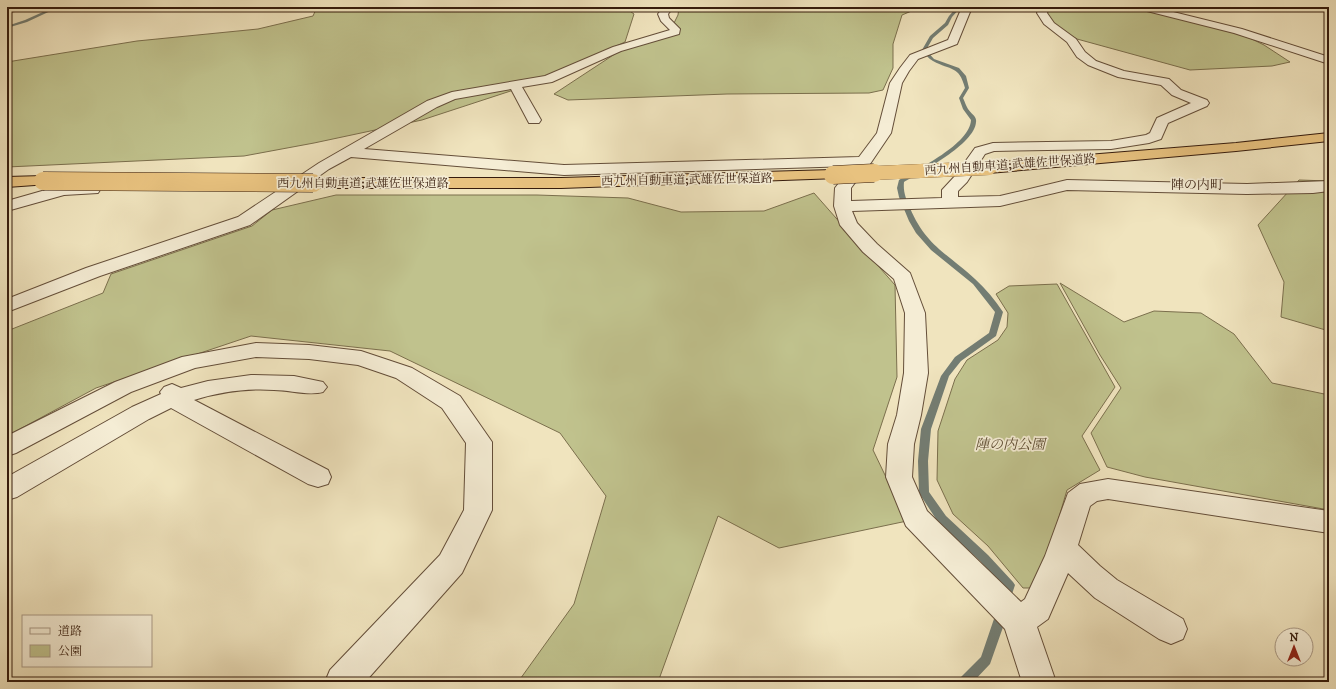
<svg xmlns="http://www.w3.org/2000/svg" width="1336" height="689" font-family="'IM FELL DW Pica','Noto Serif JP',serif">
  <rect width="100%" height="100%" fill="#f0e4be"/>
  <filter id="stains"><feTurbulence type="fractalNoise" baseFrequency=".005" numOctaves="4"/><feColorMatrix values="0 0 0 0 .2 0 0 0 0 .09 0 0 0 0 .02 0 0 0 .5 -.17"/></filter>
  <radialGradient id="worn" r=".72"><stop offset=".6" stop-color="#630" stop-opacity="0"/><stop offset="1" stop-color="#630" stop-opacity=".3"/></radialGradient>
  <!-- green -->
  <g fill="#c0c28d" stroke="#7b6f4d">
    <path d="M317,7h307l10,7 -9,28 -96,43 -107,35 -108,23 -70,13 -237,11v-105l130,-21 121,-12 55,-13z"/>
    <path d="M679,7h242l-19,8 -9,29v24l-10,22 -14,3 -142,1 -159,6 -14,-6 73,-48 43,-15 8,-16z"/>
    <path d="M1047,7h97l80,18 40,20 26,17 -18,4 -82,4 -113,-31 -17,-9 -14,-13z"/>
    <path d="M1299,180l30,1v150l-48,-14 3,-35 -26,-57z"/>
    <path d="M814,193l81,92 2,92 -24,73 34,71 -128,27 -61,-32 -60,166h-140l56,-78 32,-108 -46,-63 -170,-82 -139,-15 -155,52 -89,48v-105l96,-38 8,-19 141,-48 20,-16 64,-15h201l91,3 53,14 83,-1z"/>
    <path d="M1060,283l64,39 30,-11 47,2 33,21 38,49 57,12v115l-184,-33 -38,-10 -16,-34 30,-45 -21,-33z"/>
    <path d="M1057,284l58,103 -33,49 18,34 -33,20 -15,51 -21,47h-8l-35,-42 -35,-32 -16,-34 1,-49 17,-52 12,-19 31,-20 9,-13 1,-14 -12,-19 13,-8z"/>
  </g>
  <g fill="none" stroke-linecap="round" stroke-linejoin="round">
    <!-- stream -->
    <g fill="#737d73" fill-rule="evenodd">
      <path d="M54,7h5l-32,15 -20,6v-2l18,-6z"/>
      <path d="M957,7h4l-9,10 -4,8 -15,13 -7,12 8,9 25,9 7,8 3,12 -6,10c2,4 3,8 5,11 3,5 9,7 8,13 -1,22 -55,50 -72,60 -1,10 2,17 6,26 16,38 37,45 65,71 11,10 20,21 28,33l-7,24 -35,25 -12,15 -18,53 -3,32 1,31 17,24 42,39 25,27 2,3 -6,18 -4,2 -4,-2 -2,-3 4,-14 -23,-25 -42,-39 -19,-29 -1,-32 3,-32 20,-53 14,-19 34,-24 6,-21 -22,-28 -42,-34 -15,-17 -7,-12 -10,-24 -2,-9 2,-8c19,-11 71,-36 72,-60l-8,-11 -4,-11 6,-10c-6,-23 -14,-17 -32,-27 -4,-2 -8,-7 -11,-11l8,-14 15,-13 4,-7z"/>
      <path d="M1002,608l4,1 2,4 -18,51 -17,18h-15l2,-4 21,-21 15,-44 2,-4z"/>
    </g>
    <defs>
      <g id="minor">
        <path d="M7,7h21l-5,3 -16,2z"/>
        <path d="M661,7h10l1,2 -4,5 1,4 11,11 -1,5 -58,17 -69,31 -30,5 19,33 -2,3h-10l-18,-34 -56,10 -18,8 -73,42 200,16 295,-8 18,-24 13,-50 10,-15 10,-13 38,-15 14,-33h10l-15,37 -39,15 -9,12 -7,12 -11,50 -21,31 -2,1 -17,23v13l91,-3v-8l13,-14 20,-28 18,-5 118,-2 35,-6 4,-2 7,-15 34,-15 -19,-8 -11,-10 -43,-8 -30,-12 -11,-8 -10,-15 -23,-18 -7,-11 2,-6h10l-2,6 7,10 22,16 9,13 11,9 28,10 45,8 12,11 26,10 2,3 -2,3 -39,17 -7,16 -12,4 -38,6 -117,2 -9,3 -18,28 -9,9v6l42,-1 67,-16 180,4 82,-3v10l-16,2 -66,1 -180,-4 -67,16 -148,5 5,12 20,21 33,29 15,40 3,60 -7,42 -7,29 -2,33 15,34 94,91 4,-3 20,-43 23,-63 12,-9 28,-5 221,32v22l-221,-34 -11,2 -7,5 -12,39 22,21 17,14 66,39 4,10 -4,10 -12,5 -12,-5 -64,-41 -27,-25 -20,46 -11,8 19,55h-34l-17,-53 -99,-103 -20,-49 2,-33 9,-29 7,-42 1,-60 -11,-34 -31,-27 -23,-27 -6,-19 1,-18 17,-22 -288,9 -213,-18 -22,12 -79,56 -150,51 -93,36v-13l79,-31 152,-51 81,-54 108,-62 25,-9 93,-16 68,-29 57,-17 -9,-9 -3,-7 4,-5z"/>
        <path d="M1137,7h16l89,22 87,28v7l-95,-31 -95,-24z"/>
        <path d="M63,185l35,2 2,3 -2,3 -34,2 -57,16v-10z"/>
        <path d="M256,343l53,2 52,6 51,17 48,28 32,46v68l-30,63 -97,109h-40l5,-12 110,-115 24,-45 2,-67 -24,-35 -46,-30 -38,-13 -49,-6 -53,-2 -61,11 -64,24 -115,61 -9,3v-20l108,-54 67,-25z"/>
        <path d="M251,375l43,1 29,6 4,5 -4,5c-15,4 -33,-2 -49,-2 -27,-2 -54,2 -80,10l134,70 3,7 -3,7 -10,3 -10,-3 -137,-76 -22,11 -132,78 -10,3v-23l125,-70 29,-13 -1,-2 4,-5 8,-3 9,4 27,-7z"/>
      </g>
      <g id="highway">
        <path d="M1329,133v8l-93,10 -247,22 -5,-2 -3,-3 3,-3 5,-2 247,-20z"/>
        <path d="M833,170l6,2 2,3 -2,3 -278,10h-248l-6,-2 -2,-3 2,-3 6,-2h248z"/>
        <path d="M43,176l6,2 2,3 -2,3 -42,3v-10z"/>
      </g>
    </defs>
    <!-- minor casing -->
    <use href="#minor" stroke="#644e39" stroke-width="2"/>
    <!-- highway casing -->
    <use href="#highway" stroke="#361c0d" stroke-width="2"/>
    <!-- minor -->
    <use href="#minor" fill="#f5edd5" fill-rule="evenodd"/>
    <!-- highway -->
    <use href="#highway" fill="#e8c27f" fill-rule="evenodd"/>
    <defs>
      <path id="highway-bridge-far1" d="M852,174l137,-6"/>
      <g id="highway-bridge">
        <path d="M833,175l41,-2"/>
        <path d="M43,181l270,2"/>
      </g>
    </defs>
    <!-- highway-bridge-far1 casing -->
    <use href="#highway-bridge-far1" stroke="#361c0d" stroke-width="14" stroke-linecap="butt"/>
    <!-- highway-bridge casing -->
    <use href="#highway-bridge" stroke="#361c0d" stroke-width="19" stroke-linecap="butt"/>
    <!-- highway-bridge-far1 -->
    <use href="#highway-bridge-far1" stroke="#e8c27f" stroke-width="14"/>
    <!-- highway-bridge -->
    <use href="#highway-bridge" stroke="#e8c27f" stroke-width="18"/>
  </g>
  <g text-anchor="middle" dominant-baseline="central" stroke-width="3.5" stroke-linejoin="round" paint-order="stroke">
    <!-- far-street labels -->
    <g font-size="12" fill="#361c0d" stroke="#f5edd5">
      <text transform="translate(1010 165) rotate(-4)">西九州自動車道;武雄佐世保道路</text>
      <text transform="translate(687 180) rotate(-1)">西九州自動車道;武雄佐世保道路</text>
      <text x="363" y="183">西九州自動車道;武雄佐世保道路</text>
    </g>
    <!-- far-quarter labels -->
    <g font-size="13" fill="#361c0d" stroke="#f5edd5">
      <text x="1197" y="185">陣の内町</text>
    </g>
    <!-- park labels -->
    <g font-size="14" font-style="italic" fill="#5f4e33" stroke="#f5edd5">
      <text x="1010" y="445">陣の内公園</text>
    </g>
  </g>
  <!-- margin -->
  <rect width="1336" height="689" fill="none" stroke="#f0e4be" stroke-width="24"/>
  <rect x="8" y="8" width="1320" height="673" fill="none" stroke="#361c0d" stroke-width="2"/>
  <rect x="12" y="12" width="1312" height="665" fill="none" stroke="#361c0d"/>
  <!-- legend -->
  <rect x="22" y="615" width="130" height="52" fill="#f5edd5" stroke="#a99985"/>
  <rect x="30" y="628" width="20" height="6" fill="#f5edd5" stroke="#a99985"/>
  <text x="58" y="635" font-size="12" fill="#361c0d">道路</text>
  <rect x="30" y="645" width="20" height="12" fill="#c0c28d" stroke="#a99985"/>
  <text x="58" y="655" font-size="12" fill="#361c0d">公園</text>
  <!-- north arrow -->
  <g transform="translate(1294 647)"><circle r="19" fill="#f5edd5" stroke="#a99985"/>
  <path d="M0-3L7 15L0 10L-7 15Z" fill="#8f2418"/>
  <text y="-6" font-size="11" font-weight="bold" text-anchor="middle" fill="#361c0d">N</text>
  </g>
  <rect width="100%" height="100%" filter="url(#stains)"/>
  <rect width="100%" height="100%" fill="url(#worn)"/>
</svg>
